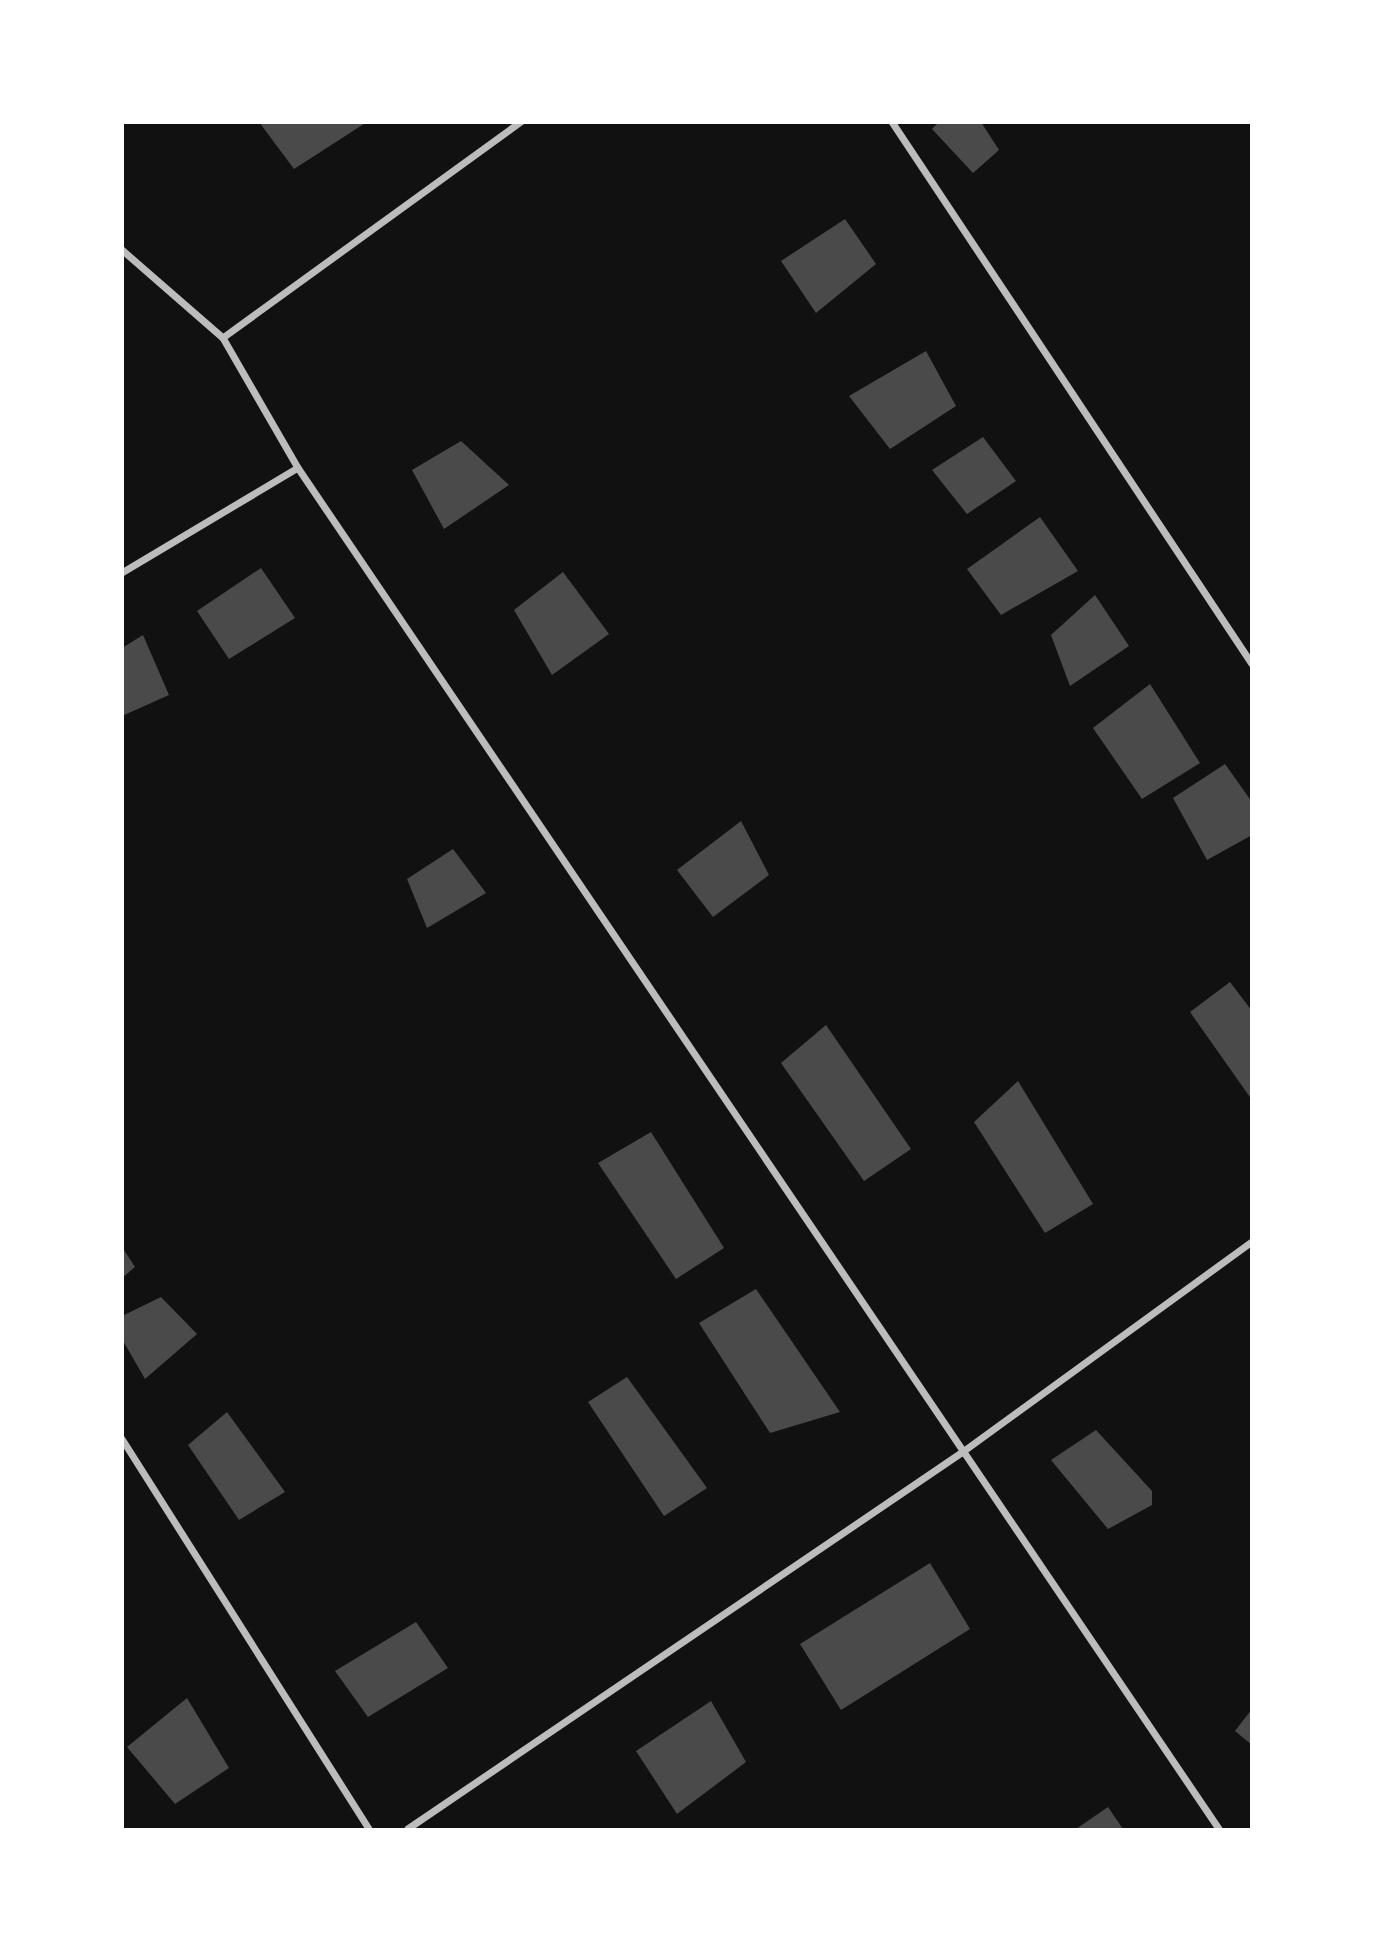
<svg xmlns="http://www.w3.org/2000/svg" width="1374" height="1952" font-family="Arial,sans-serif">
  <rect width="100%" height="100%" fill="#111"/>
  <!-- building -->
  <g fill="#4a4a4a">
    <path d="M259,122h108l-73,47z"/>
    <path d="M939,122h42l18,28 -26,23 -41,-44z"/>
    <path d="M845,219l31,45 -60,49 -35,-52z"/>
    <path d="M926,351l30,55 -66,43 -41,-53z"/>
    <path d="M983,437l33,44 -49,33 -35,-44z"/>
    <path d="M461,441l48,44 -65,44 -32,-59z"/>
    <path d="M1040,517l38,54 -77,44 -34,-46z"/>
    <path d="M261,568l34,50 -66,41 -32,-48z"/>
    <path d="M563,572l46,62 -57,41 -38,-65z"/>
    <path d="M1095,595l34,51 -59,40 -19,-51z"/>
    <path d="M143,635l26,60 -47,21v-68z"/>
    <path d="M1150,684l50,79 -58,36 -49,-71z"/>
    <path d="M1225,764l27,38v33l-45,25 -34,-62z"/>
    <path d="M741,821l28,54 -56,42 -36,-47z"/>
    <path d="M453,849l33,44 -59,35 -20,-49z"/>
    <path d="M1230,982l22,29v89l-62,-88z"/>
    <path d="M826,1025l85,124 -47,32 -83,-118z"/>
    <path d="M1018,1081l75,123 -48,29 -71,-111z"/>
    <path d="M651,1132l73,116 -48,31 -78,-116z"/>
    <path d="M122,1247l13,20 -13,11z"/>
    <path d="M756,1289l84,123 -70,21 -71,-110z"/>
    <path d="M161,1297l36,37 -52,45 -23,-40v-23z"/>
    <path d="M627,1377l80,111 -43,28 -76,-114z"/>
    <path d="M227,1412l58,80 -46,28 -51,-75z"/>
    <path d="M1096,1430l56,61v14l-44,24 -57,-69z"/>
    <path d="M930,1563l40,66 -129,81 -41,-66z"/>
    <path d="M416,1622l32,46 -80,49 -33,-46z"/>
    <path d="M187,1698l42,70 -54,36 -48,-57z"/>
    <path d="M711,1701l35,61 -69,52 -41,-63z"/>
    <path d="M1252,1709v36l-17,-14z"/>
    <path d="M1108,1807l15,22h-47z"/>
  </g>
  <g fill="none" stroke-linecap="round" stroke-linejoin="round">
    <!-- minor -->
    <g stroke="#bcbcbc" stroke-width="7">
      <path d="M892,122l360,542"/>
      <path d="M122,250l101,88 75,130 921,1361"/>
      <path d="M223,338l298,-216"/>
      <path d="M122,573l176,-105"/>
      <path d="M122,1439l247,390"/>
      <path d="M408,1829l555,-377 289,-210"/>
    </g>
  </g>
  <!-- border -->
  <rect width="1374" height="1952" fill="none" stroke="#ffffff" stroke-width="248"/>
</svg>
